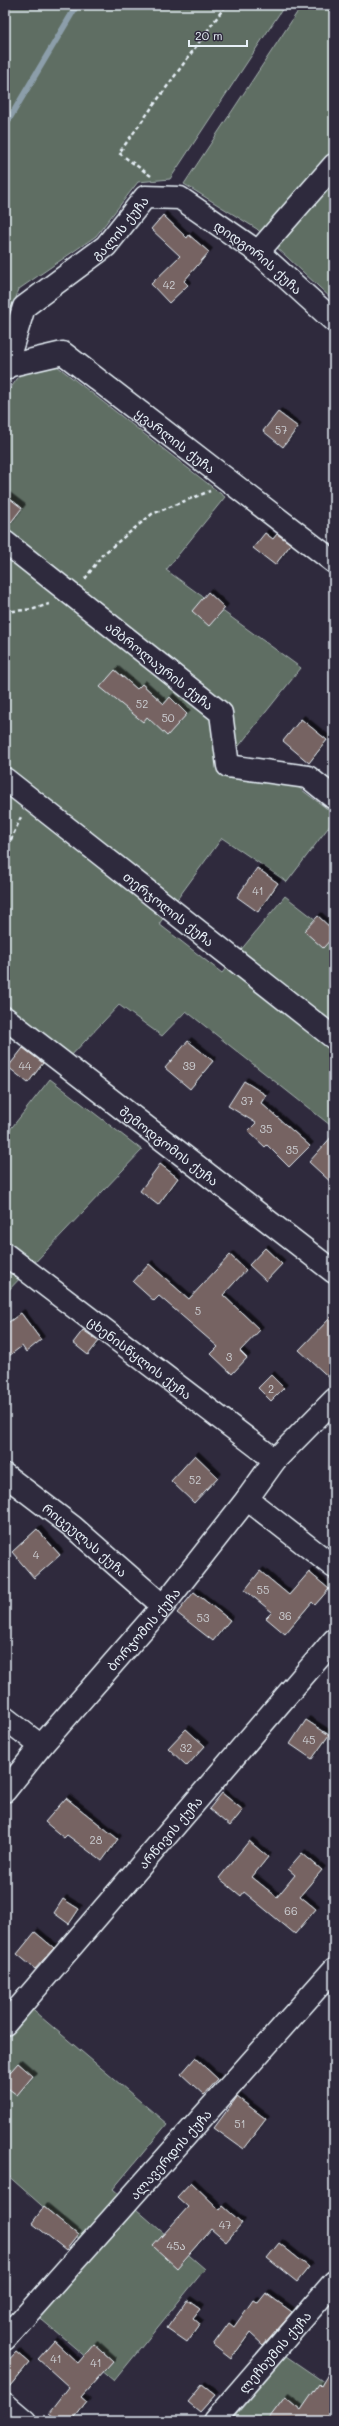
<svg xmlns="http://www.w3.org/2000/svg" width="339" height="2426" font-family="Mali,'Noto Sans Georgian',sans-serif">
  <defs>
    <filter id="shadow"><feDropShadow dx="3.5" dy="-3.5" stdDeviation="0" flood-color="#0009"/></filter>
  </defs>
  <rect width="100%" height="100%" fill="#2f2a3d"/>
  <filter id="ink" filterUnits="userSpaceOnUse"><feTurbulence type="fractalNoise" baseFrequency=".025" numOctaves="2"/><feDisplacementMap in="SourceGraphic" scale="8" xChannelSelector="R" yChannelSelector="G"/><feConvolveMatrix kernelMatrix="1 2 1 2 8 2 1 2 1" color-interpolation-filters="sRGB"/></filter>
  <g filter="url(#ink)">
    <!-- green -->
    <g fill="#5f6e64" stroke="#a4b0ae">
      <path d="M5,5h280l-115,174 -32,3 -42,54 -77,53 -14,40z"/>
      <path d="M302,5h32v296l-77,-72 -73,-45z"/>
      <path d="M57,366l168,131 -59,73 135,98 -82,103 79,16 36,27v6l-47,62 -65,-44 -63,86 63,49 63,-77 49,38v186l-4,5 -144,-114 -24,25 -43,-31 -51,54 -63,-49v-614l17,-24z"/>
      <path d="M50,1079l92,71 -137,144v-158z"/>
      <path d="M28,2006l139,118 -54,65 92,80 -91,112 -79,-67 59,-62 -89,-79v-141z"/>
      <path d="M286,2356l48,33v32h-103z"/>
    </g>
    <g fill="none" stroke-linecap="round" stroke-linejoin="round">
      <!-- stream -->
      <path stroke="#8c9eaa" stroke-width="6" d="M5,126l72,-121"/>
    </g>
    <!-- building -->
    <g fill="#766362" stroke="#e8f1f8" filter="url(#shadow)">
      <path d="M163,215l24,23 2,-3 20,17 -25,29 4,4 -19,18 -18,-19 29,-28 -29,-27z"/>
      <path d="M278,412l20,15 -15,20 -20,-16z"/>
      <path d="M5,495l17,13 -17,22z"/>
      <path d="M265,533l8,6 4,-5 14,10 -16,21 -22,-17z"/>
      <path d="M208,592l17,16 -16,18 -17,-15z"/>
      <path d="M115,670l22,19 5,-5 22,20 6,-7 17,17 -20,22 -20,-19 -4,5 -43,-35z"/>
      <path d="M301,719l26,21 -18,23 -26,-22z"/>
      <path d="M257,868l21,15 -20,29 -21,-15z"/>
      <path d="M318,916l16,15v5l-11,12 -19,-17z"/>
      <path d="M188,1041l25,20 -23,28 -25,-21z"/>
      <path d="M23,1048l20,15 -15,20 -20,-16z"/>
      <path d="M244,1081l22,14 -5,8 49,43 -21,21 -22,-22 -2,2 -17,-16 8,-8 -28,-17z"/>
      <path d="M334,1134v51l-25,-23z"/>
      <path d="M160,1164l18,14 -20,27 -18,-14z"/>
      <path d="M265,1248l17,16 -16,17 -17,-16z"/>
      <path d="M230,1255l16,15 -23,25 37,35 -20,21 7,7 -15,16 -21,-20 7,-7 -59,-51 -5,5 -21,-19 16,-18 40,35z"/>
      <path d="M21,1313l20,27 -15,12 -4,-6 -17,13v-34z"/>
      <path d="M334,1314v68l-35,-32z"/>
      <path d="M83,1330l16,11 -11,14 -15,-12z"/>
      <path d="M271,1375l13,13 -13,13 -13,-13z"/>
      <path d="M195,1455l23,22 -24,26 -23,-22z"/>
      <path d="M37,1529l23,26 -26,23 -22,-26z"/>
      <path d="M260,1571l29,24 20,-23 20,17 -14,16 -3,-3 -27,32 -19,-16 6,-6 -27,-22z"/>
      <path d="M194,1592l36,28 -17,21 -36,-28z"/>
      <path d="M306,1720l23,15 -17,24 -22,-15z"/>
      <path d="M186,1729l19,17 -18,20 -19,-18z"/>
      <path d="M222,1793l21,17 -13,16 -21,-17z"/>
      <path d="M66,1798l52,41 -16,22 -35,-26 -3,3 -19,-16z"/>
      <path d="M249,1841l19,16 -16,20 25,20 18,-22 -7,-6 14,-16 20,17 -22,26 16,13 -21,25 -51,-42 -3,4 -22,-18z"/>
      <path d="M63,1899l16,10 -10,15 -15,-11z"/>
      <path d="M35,1932l19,16 -19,21 -18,-15z"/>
      <path d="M195,2058l23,21 -14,16 -23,-21z"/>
      <path d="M18,2063l15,13 -16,19 -12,-9v-8z"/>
      <path d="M237,2097l29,22 -23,30 -29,-21z"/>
      <path d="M191,2182l29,28 3,-4 19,17 -16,19 -15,-13 -34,39 -24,-22 35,-39 -11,-10z"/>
      <path d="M44,2207l34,28 -12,15 -34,-27z"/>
      <path d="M279,2243l30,24 -12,15 -30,-24z"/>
      <path d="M266,2293l26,19 -29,33 -13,-12 -19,26 -18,-14 16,-22 5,4 19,-27 5,3z"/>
      <path d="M187,2300l13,9 -7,9 7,6 -13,18 -20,-14z"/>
      <path d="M54,2341l24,22 16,-19 19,17 -32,36 6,5 -15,19h-13l-10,-8 20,-26 -31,-28z"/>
      <path d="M16,2352l13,11 -24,29v-28z"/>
      <path d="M334,2364v57h-67l18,-24 16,13 18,-26 2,2z"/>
      <path d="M202,2385l13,10 -15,17 -12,-10z"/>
    </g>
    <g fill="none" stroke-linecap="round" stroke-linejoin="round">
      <defs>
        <g id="minor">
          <path d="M258,252l76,-87"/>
          <path id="s1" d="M7,366l56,-13 271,209"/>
          <path id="s2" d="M5,369l19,-62 82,-61 39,-49 35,1 78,54 76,69"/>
          <path id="s3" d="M5,542l216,171 7,53 80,11 26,21"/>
          <path id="s4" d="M5,779l329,259"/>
          <path id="s5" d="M5,1018l329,254"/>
          <path id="s6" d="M5,1254l270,206"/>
          <path id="s7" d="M5,1475l68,52 90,79"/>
          <path d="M247,1499l28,-39 59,-60"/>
          <path d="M5,1718l36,28"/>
          <path id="s8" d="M5,2024l329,-384"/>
          <path id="s9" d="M5,2339l329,-370"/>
          <path d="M5,2404l20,17"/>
          <path id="s10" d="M214,2421l120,-139"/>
        </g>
        <g id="tertiary">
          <path id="s11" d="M5,1791l36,-45 122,-140 84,-107 87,68"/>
        </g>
      </defs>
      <!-- minor casing -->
      <use href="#minor" stroke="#e8f1f8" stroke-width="25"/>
      <!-- tertiary casing -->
      <use href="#tertiary" stroke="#e8f1f8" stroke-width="25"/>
      <!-- path -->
      <g stroke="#e8f1f8" stroke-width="2.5" stroke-dasharray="4 3" stroke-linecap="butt">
        <path d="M151,176l-32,-23 107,-148"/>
        <path d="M85,579l17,-24 50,-41 58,-23"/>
        <path d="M5,612l29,-3 15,-5"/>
        <path d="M5,853l16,-36"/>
      </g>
      <!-- minor -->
      <use href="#minor" stroke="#2f2a3d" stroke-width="22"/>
      <!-- tertiary -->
      <use href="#tertiary" stroke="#2f2a3d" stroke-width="22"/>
    </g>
  </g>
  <g text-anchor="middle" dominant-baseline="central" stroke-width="3.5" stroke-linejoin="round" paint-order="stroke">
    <!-- number labels -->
    <g font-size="11" fill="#ccced2">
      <text x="169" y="284">42</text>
      <text x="281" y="429">57</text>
      <text x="142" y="703">52</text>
      <text x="168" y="717">50</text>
      <text x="258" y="890">41</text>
      <text x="25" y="1065">44</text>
      <text x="189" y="1065">39</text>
      <text x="247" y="1100">37</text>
      <text x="266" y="1128">35</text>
      <text x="292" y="1149">35</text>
      <text x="198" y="1310">5</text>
      <text x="229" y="1356">3</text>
      <text x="271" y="1388">2</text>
      <text x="195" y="1479">52</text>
      <text x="36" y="1554">4</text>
      <text x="263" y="1589">55</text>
      <text x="285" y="1615">36</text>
      <text x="203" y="1617">53</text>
      <text x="309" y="1739">45</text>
      <text x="186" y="1747">32</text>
      <text x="96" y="1839">28</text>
      <text x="291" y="1910">66</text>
      <text x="240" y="2123">51</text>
      <text x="225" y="2224">47</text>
      <text x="176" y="2245">45ა</text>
      <text x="56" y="2358">41</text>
      <text x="96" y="2362">41</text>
    </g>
    <!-- street labels -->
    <g font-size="13" fill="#e8f1f8" stroke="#2f2a3d">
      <text stroke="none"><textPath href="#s2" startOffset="190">გალის ქუჩა</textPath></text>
      <text stroke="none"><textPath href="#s2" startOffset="363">დიდგორის ქუჩა</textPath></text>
      <text stroke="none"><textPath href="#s1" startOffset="200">ყვარლის ქუჩა</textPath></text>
      <text stroke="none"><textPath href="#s3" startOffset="198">ამბროლაურის ქუჩა</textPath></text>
      <text stroke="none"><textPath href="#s4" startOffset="209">თერჯოლის ქუჩა</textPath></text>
      <text stroke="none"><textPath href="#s5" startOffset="208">შემოდგომის ქუჩა</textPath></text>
      <text stroke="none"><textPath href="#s6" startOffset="170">ცხენისწყლის ქუჩა</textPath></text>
      <text stroke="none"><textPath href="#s7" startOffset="103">რიცეულას ქუჩა</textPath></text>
      <text stroke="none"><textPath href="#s11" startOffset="213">ბორჯომის ქუჩა</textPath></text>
      <text stroke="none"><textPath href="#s8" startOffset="253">არწივის ქუჩა</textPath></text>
      <text stroke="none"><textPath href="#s9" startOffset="248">ალავერდის ქუჩა</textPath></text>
      <text stroke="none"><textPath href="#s10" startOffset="92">ლეჩხუმის ქუჩა</textPath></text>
    </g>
  </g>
  <!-- margin -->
  <rect width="339" height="2426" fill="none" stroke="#2f2a3d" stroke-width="20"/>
  <rect x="10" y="10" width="319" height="2406" fill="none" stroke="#e8f1f8" stroke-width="1.5" filter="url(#ink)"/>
  <!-- scale -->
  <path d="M189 40v6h58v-6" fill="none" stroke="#e8f1f8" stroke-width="2"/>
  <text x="195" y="40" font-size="12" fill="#e8f1f8" stroke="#2f2a3d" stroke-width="3" paint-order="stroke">20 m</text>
</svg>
